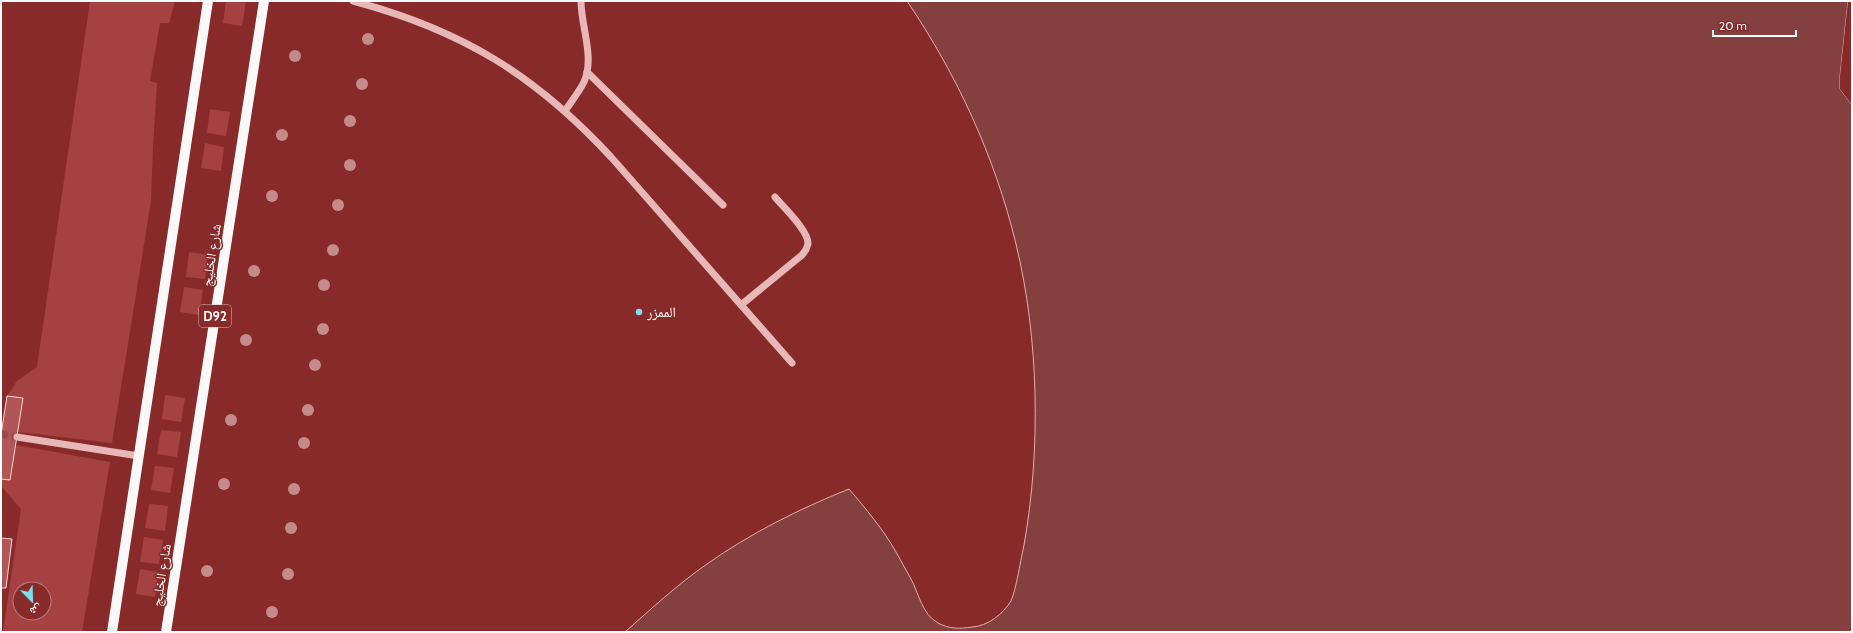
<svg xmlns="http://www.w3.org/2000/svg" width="1853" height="633" font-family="Cabin,'Noto Naskh Arabic',sans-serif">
  <rect width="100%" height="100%" fill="#882a2a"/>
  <!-- green -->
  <g fill="#a64142" fill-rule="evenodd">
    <path d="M90,1h85l-6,22h-9l-10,58 7,2 -4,63 -2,55 -39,242 -94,-11 5,-34 -16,-2 10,-15 20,-14z"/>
    <path d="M226,1h20l-4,25 -19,-3z"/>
    <path d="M210,109l20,3 -4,24 -19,-3z"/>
    <path d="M205,143l19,4 -3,24 -20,-3z"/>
    <path d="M189,252l19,3 -3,24 -19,-2z"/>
    <path d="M184,287l19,3 -4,25 -19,-3z"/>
    <path d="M165,395l20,3 -4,24 -19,-3z"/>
    <path d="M161,430l20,2 -4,25 -20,-3z"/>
    <path d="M16,445l94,17 -28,170h-79l18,-123 -20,-23v-7l9,1zM20,589h24v24h-24z"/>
    <path d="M155,466l19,2 -4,25 -19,-3z"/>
    <path d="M149,504l19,2 -3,25 -20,-3z"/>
    <path d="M144,537l19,3 -4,24 -19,-2z"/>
    <path d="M140,569l19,3 -4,25 -19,-3z"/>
  </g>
  <!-- water -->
  <path fill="#84403f" stroke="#e8abad" d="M907,1h941l-8,75v13l12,16v527h-1227c26,-23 53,-48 82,-68 44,-31 92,-55 142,-75 17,20 34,40 47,63 5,9 10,18 15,27 8,15 11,35 27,44 11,6 22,6 34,4 16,-1 31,-13 39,-26 5,-11 10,-43 13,-56 17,-95 15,-207 -8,-301 -21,-87 -59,-169 -109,-243z"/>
  <!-- pier -->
  <path fill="#882a2a" d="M1848,1h2l-8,75v13l10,14v2l-12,-16v-13z"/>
  <!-- building -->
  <g fill="#b15556" stroke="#f7dada">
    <path d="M7,396l16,2 -13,82 -9,-1v-44z"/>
    <path d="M1,538l11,1 -6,49h-5z"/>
  </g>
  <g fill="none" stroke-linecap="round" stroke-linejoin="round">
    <!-- minor-tunnel -->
    <path stroke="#9a4a4a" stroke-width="7" stroke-dasharray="7 3.5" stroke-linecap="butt" d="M1,434l16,3"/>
    <!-- minor -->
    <g stroke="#e8b7b7" stroke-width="7">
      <path d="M353,1c109,29 182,74 258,156l181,206"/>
      <path d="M587,72l136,133"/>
      <path d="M565,111c6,-9 14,-19 19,-29 11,-25 -3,-55 -3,-81"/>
      <path d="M741,305l61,-50c3,-3 5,-7 6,-11 1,-13 -25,-37 -33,-47"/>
      <path d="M17,437l122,19"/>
    </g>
    <!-- major -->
    <g stroke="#fef9f9" stroke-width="10">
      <path d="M112,632l96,-631"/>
      <path d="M166,632l98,-631"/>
    </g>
  </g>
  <!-- trees -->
  <g fill="#c58b8b">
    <circle cx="368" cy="39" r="6"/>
    <circle cx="295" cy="56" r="6"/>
    <circle cx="362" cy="84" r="6"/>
    <circle cx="350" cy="121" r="6"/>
    <circle cx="282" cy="135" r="6"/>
    <circle cx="350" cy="165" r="6"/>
    <circle cx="272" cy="196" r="6"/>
    <circle cx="338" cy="205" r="6"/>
    <circle cx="333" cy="250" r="6"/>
    <circle cx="254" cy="271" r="6"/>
    <circle cx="324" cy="285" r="6"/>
    <circle cx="323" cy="329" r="6"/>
    <circle cx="246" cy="340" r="6"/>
    <circle cx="315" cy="365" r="6"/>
    <circle cx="308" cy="410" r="6"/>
    <circle cx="231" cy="420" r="6"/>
    <circle cx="304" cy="443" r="6"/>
    <circle cx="224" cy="484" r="6"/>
    <circle cx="294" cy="489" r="6"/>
    <circle cx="291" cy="528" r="6"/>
    <circle cx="207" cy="571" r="6"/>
    <circle cx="288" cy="574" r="6"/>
    <circle cx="272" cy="612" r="6"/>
  </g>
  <!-- markers -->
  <circle fill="#7edeef" stroke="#882a2a" stroke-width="1.5" cx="639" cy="312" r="4"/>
  <g text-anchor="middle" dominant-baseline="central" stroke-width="3" stroke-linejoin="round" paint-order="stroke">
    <!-- shield labels -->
    <rect fill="#882a2a" stroke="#dbbfbf" stroke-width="1" x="199" y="305" width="32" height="22" rx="3"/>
    <g font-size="13" font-weight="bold" fill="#fff">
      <text x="215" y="316">D92</text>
    </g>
    <!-- street labels -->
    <g font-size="14" fill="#fff" stroke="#882a2a">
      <text transform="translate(211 255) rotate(-81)">شارع الخليج</text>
      <text transform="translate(161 575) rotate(-81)">شارع الخليج</text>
    </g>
    <!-- poi labels -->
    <g font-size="14" fill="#fff" stroke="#882a2a" text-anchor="start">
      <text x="647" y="312">الممزر</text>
    </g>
  </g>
  <!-- border -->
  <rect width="1853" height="633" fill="none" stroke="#ffffff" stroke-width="4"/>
  <!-- north arrow -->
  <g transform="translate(32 601) rotate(157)"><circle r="19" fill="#882a2a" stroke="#b87f7f"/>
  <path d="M0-3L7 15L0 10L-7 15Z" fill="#7edeef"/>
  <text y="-6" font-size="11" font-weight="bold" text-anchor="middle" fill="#ffffff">ش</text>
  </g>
  <!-- scale -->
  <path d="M1713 30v6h83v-6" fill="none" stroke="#ffffff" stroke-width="2"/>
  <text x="1719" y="30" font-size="12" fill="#ffffff" stroke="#882a2a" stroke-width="3" paint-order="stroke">20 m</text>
</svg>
